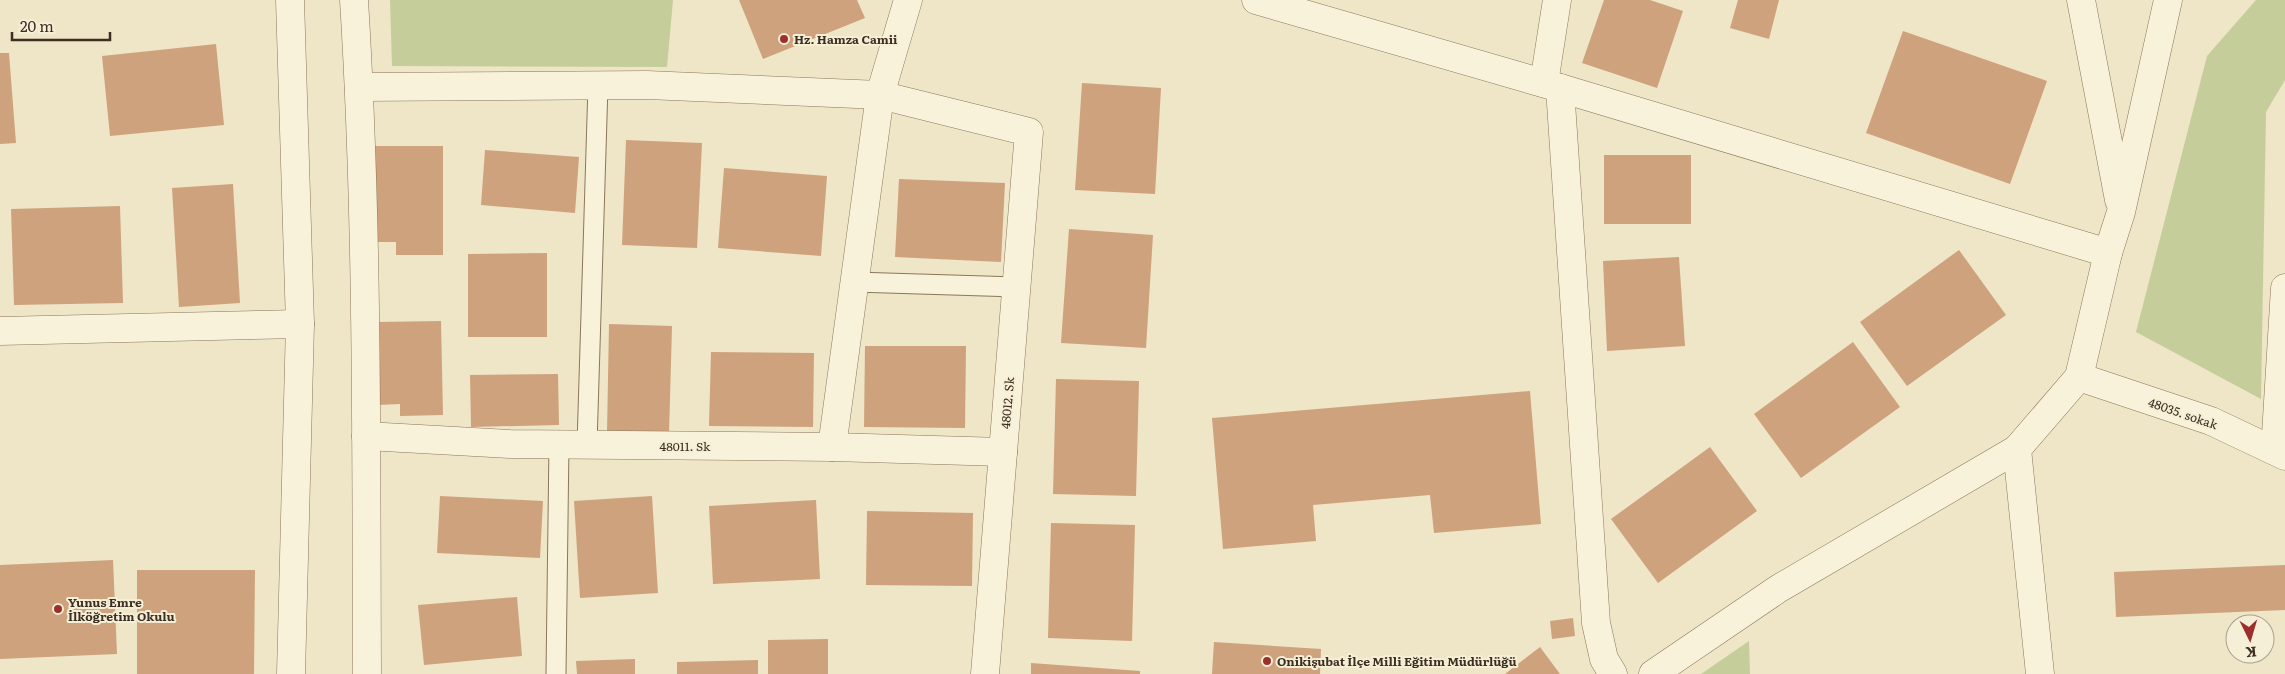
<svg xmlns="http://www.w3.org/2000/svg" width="2285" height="674" font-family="Literata,serif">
  <rect width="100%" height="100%" fill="#efe5c7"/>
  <!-- green -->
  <g fill="#c5ce9a">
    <path d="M390,0h283l-6,67 -275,-1z"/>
    <path d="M2256,0h29v80l-19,32 -5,287 -125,-67 71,-276z"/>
    <path d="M1749,641l1,33h-49z"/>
  </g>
  <!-- building -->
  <g fill="#cea27d">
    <path d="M739,0h118l8,18 -102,41z"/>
    <path d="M1604,0h46l33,11 -26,77 -75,-25z"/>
    <path d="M1738,0h41l-10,39 -39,-11z"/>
    <path d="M1903,31l144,50 -37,103 -144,-51z"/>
    <path d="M216,44l8,81 -114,11 -8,-80z"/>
    <path d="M0,53h9l7,90 -16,1z"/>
    <path d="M1082,83l79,5 -6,106 -80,-4z"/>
    <path d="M626,140l76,3 -5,105 -75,-3z"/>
    <path d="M374,146h69v109h-47v-13h-22z"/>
    <path d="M485,150l94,7 -4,56 -94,-8z"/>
    <rect x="1604" y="155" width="87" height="69"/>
    <path d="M724,168l103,8 -6,80 -103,-8z"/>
    <path d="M899,179l106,4 -4,79 -106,-5z"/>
    <path d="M233,184l7,119 -61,4 -7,-119z"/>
    <path d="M120,206l3,97 -109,2 -3,-96z"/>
    <path d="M1069,229l84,6 -7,113 -85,-5z"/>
    <path d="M1959,250l47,65 -99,71 -47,-64z"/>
    <path d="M547,253v84h-79v-83z"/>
    <path d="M1679,257l6,89 -78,5 -4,-90z"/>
    <path d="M441,321l2,94 -43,1v-12l-22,1 -1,-83z"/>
    <path d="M609,324l63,2 -3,108 -62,-1z"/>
    <path d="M1853,342l47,65 -99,71 -47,-64z"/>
    <path d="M865,346h101l-1,82 -101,-1z"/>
    <path d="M711,352l103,1 -1,74 -104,-1z"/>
    <path d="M558,374l1,51 -88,2 -1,-52z"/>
    <path d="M1056,379l83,2 -3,115 -83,-2z"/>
    <path d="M1530,391l11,133 -107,9 -4,-38 -117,10 3,36 -93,8 -11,-131z"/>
    <path d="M1710,447l47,64 -99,72 -47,-64z"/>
    <path d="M440,496l103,5 -3,57 -103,-5z"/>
    <path d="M652,496l6,97 -78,5 -6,-97z"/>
    <path d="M816,500l4,79 -107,5 -4,-78z"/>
    <path d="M867,511l106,2 -1,73 -106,-1z"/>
    <path d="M1051,523l84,2 -3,116 -84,-3z"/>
    <path d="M113,560l4,94 -117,5v-94z"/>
    <path d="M2285,565v45l-169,7 -2,-45z"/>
    <path d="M137,570h118l-1,104h-117z"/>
    <path d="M517,597l5,59 -98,9 -6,-60z"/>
    <path d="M1573,618l2,18 -23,3 -2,-18z"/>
    <path d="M828,639v35h-60v-34z"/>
    <path d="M1214,642l107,7 -1,25h-108z"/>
    <path d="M1540,647l20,27h-55z"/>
    <path d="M635,659v15h-58l-1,-13z"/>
    <path d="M758,660v14h-81v-12z"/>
    <path d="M1031,663l109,8v3h-109z"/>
  </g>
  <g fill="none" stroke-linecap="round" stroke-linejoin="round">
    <defs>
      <g id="service">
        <path d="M854,282l163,5"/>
        <path d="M587,445l11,-360"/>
        <path d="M556,674l3,-231"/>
      </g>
      <g id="minor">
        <path d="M290,0l10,324 -9,350"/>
        <path d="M354,0c14,224 12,450 13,674"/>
        <path d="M1256,0l304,88 548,165"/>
        <path d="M2081,0l38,200"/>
        <path d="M1544,83l13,-83"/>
        <path d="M359,87l288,-2 233,10 149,37 -44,542"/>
        <path d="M1560,88l36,535 8,36 9,15"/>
        <path d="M0,331l300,-7"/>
        <path d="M366,436l144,8 322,3 171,5"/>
        <path d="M832,447l48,-352 28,-95"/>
        <path d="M2275,451l10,-163"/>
        <path d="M1653,674l125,-85 239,-140"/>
        <path d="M2040,674l-23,-225 62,-72 29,-124 13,-41 47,-212"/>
      </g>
      <path id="tertiary" d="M2079,377l132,44 74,35"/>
    </defs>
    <!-- service casing -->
    <use href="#service" stroke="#8b775c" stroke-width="21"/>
    <!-- minor casing -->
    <use href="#minor" stroke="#8b775c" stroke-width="29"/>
    <!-- tertiary casing -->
    <use href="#tertiary" stroke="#8b775c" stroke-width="29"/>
    <!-- service -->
    <use href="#service" stroke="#f9f2db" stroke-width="19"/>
    <!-- minor -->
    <use href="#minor" stroke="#f9f2db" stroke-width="28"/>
    <!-- tertiary -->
    <use href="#tertiary" stroke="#f9f2db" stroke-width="28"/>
  </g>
  <!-- markers -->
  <g fill="#9b2f2b" stroke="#f6efd7" stroke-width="2">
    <circle cx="784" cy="39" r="5"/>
    <circle cx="58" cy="609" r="5"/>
    <circle cx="1267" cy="661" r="5"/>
  </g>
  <g text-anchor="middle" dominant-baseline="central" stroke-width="4" stroke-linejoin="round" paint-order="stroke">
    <!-- poi labels -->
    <g font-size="12" font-weight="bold" fill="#3c2e20" stroke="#f6efd7" text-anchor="start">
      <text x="794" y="39">Hz. Hamza Camii</text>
      <text x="68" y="602">Yunus Emre<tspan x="68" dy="14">İlköğretim Okulu</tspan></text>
      <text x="1277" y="661">Onikişubat İlçe Milli Eğitim Müdürlüğü</text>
    </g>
    <!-- street labels -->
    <g font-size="12" fill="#3c2e20" stroke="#f6efd7">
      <text transform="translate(1007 403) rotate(-85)">48012. Sk</text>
      <text transform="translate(2183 413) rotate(19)">48035. sokak</text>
      <text x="685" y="446">48011. Sk</text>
    </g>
  </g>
  <!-- north arrow -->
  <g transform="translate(2250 639) rotate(175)"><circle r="24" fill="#f6efd7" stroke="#aca28e"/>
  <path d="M0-4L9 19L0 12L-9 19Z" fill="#9b2f2b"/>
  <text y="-8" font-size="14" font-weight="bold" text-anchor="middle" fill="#3c2e20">K</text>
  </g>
  <!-- scale -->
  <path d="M12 32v8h98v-8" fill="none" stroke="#3c2e20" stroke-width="2.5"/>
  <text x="20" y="32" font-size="15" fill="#3c2e20" stroke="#f6efd7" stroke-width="4" paint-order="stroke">20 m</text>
</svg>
